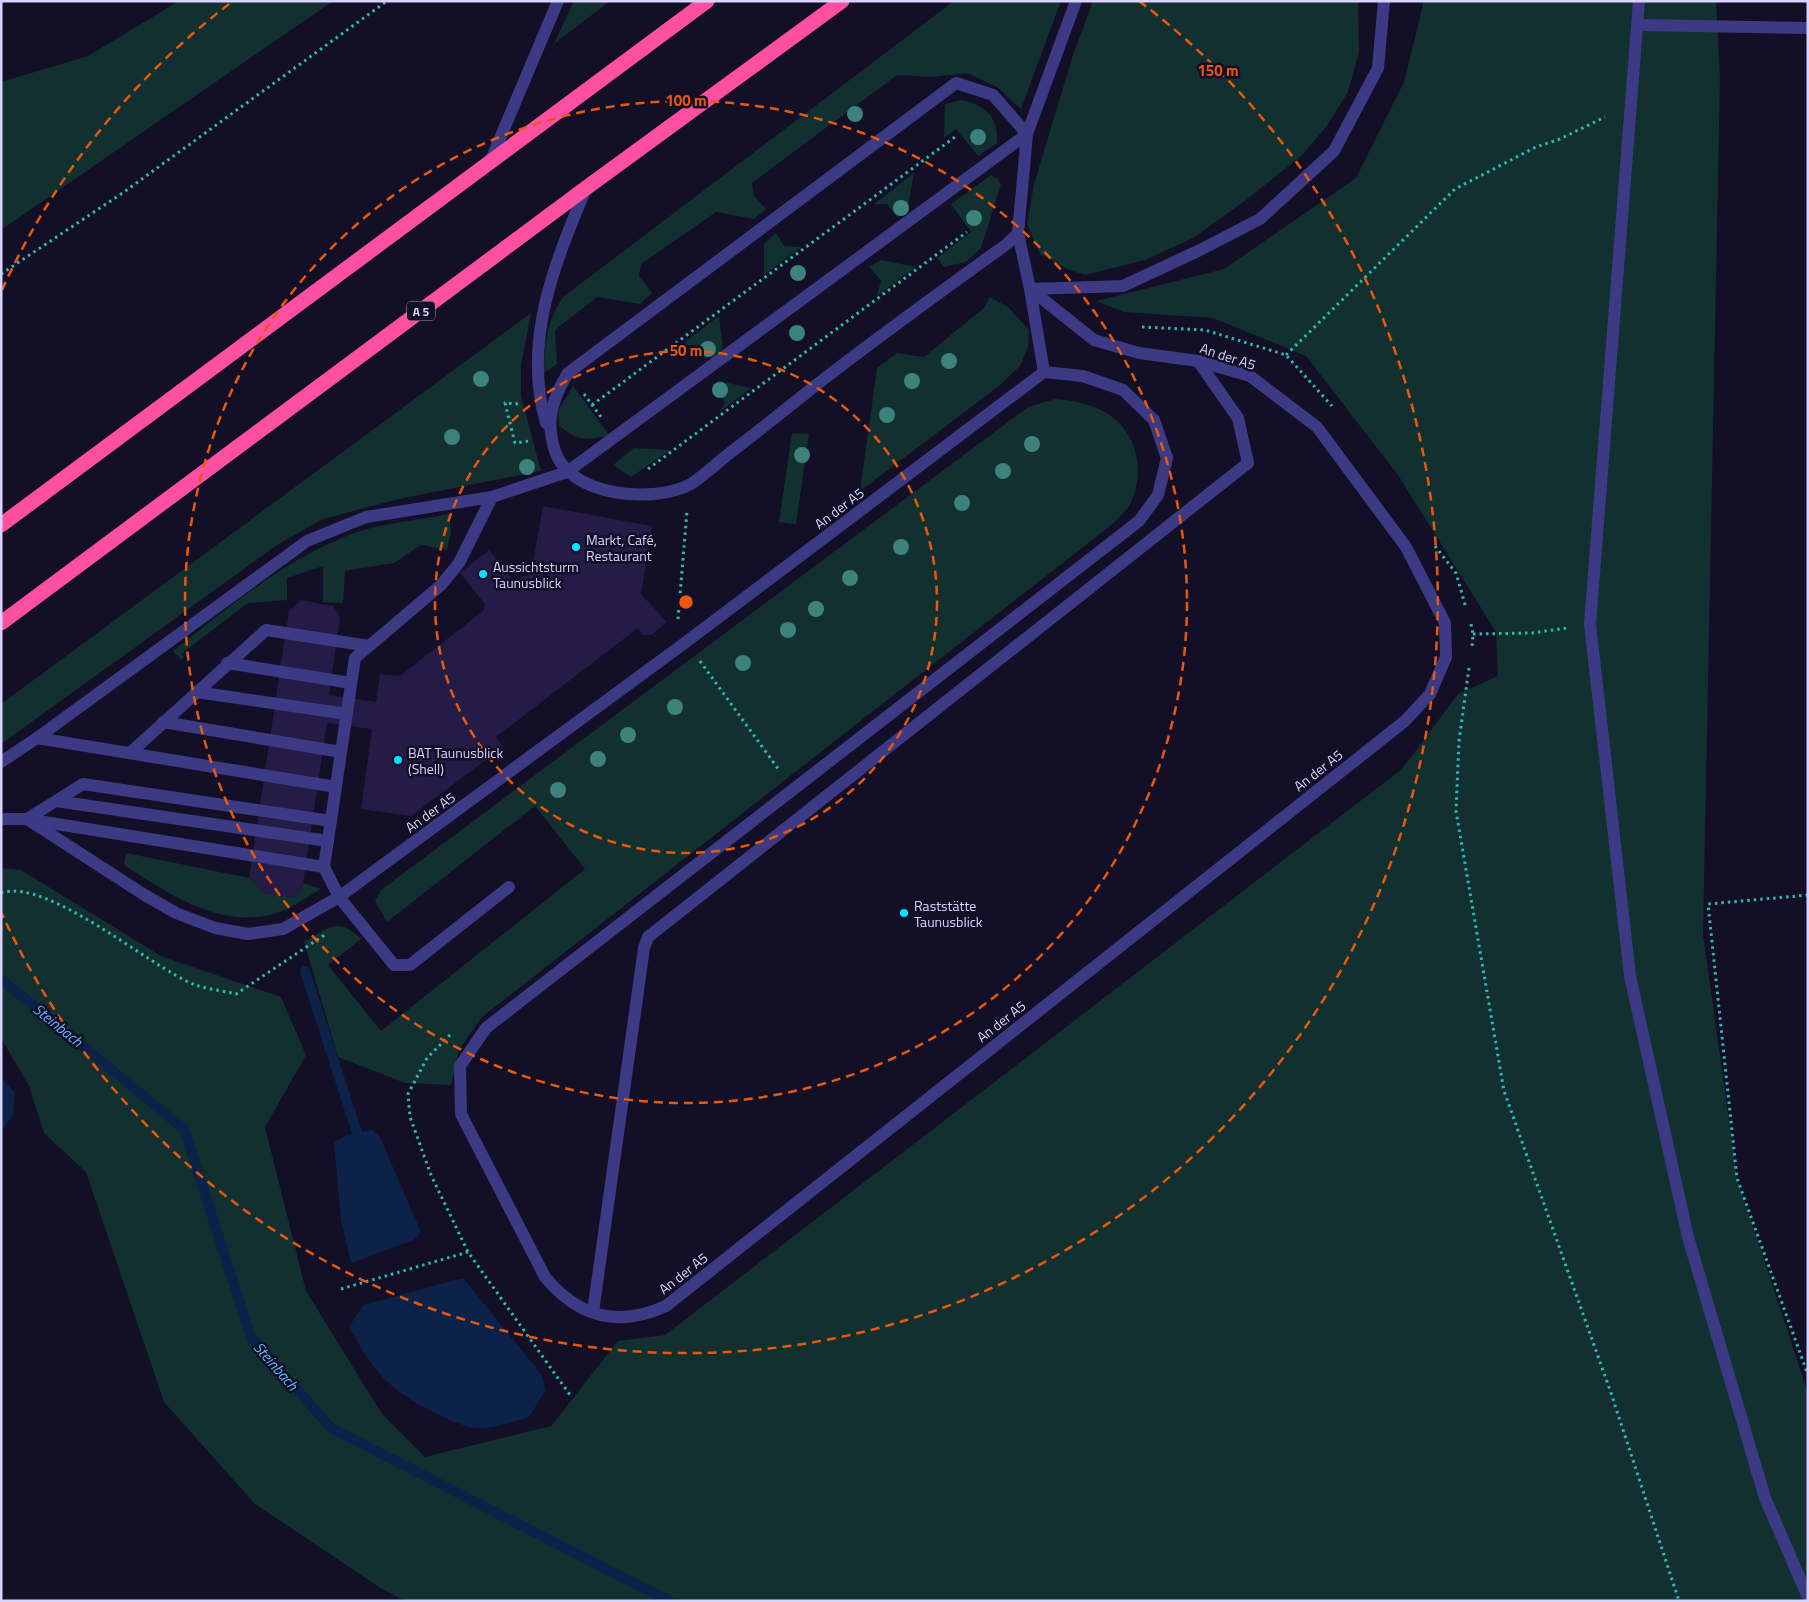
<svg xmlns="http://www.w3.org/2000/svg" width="1809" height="1602" font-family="'Titillium Web',sans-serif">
  <rect width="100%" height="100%" fill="#130f26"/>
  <!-- green -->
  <g fill="#12302f">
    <path d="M179,1h154l-332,229v-148l87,-26z"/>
    <path d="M574,1h36l-56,43z"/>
    <path d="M954,1h107l-40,108 -24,-22 -30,-14 -34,4 -36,-2 -145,108 2,13 12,13 -12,10 -38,-7 -75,52 -2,12 13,17 -12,11 -43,-7 -42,33 2,34 -13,9c1,-31 2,-50 19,-76z"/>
    <path d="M1093,1h265l1,51 -11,40 -22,35 -25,29 -55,44 -53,38 -48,22 -60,15 -18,-6 -27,-15 -13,-30 7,-40 38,-126z"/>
    <path d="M1422,1h294l4,77 -17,856 34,244 71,215v208h-1403l-23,-12 -127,-85 -91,-102 -78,-230 -42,-39 -15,-47 -28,-48v-170l20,2 140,86 120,41 25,58 -41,72 41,164 76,123 43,43 126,-31 67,-85 47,-6 737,-566 56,-75 40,-18 -2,-44 -98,-157 -92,-119 -93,-38 -89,-6 -28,-11 128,-32 132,-91 48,-96 19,-77z"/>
    <path d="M962,100c24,5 37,18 35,43l-19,13 -22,-27 -12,9 1,-34z"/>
    <path d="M914,173l-7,39 -10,5 -10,-13h-13z"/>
    <path d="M991,175l7,4 3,5 -20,64 -15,14 -22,5 -7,-9 34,-26 -20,-28z"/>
    <path d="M776,233l8,13 17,1 -37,28v-31z"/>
    <path d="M881,260l35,7 -39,29 4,-16 -12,-13z"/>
    <path d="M990,297l18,10 21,23 -1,17 -8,19 -21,20 -139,105 17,-123 20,-15 27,4 60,-49z"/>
    <path d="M531,313l-10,52v31l20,75 -142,28 -76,20 -43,24 -279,201v-40z"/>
    <path d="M719,316l4,33 -10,9 -19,-13h-13z"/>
    <path d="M719,381l32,7 -33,25 7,-10 -13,-18z"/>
    <path d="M573,386l36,49c-21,6 -33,6 -50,-10l-1,-14z"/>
    <path d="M1055,399c17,1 32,4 48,12 33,17 44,60 27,93 -3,6 -10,12 -15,18l-633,495 -23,33 -8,35 -46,-2 -67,-26 -34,-115c25,-14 34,-26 57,-3l-33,26 53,66 204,-162 -50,-63 -148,116 -12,-21 6,-11 647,-483z"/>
    <path d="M792,433l17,1 -13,90 -17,-2z"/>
    <path d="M634,448l36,2 -39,27 -18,-12z"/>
    <path d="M449,514l2,18 -4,18 -26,-5 -27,18 -49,8 -2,32 -20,-1v-36l-36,12v22l-39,3 -67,51 3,3 -3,3 -8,-9c54,-42 107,-88 171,-114 32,-14 71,-16 105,-23z"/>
    <path d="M126,853l123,25 14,15 29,4 10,-6 1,-8 18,6c-14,8 -29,19 -44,24 -56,18 -109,-20 -153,-48z"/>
  </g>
  <!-- water -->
  <g fill="#0c2248">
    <path d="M1,1078l14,15 -2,22 -12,17z"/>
    <path d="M372,1130l8,7 41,95 -7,8 -63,23 -10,-43 -7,-77 11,-7z"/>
    <path d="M463,1278l78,96 5,16 -17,27c-18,5 -40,14 -59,10 -21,-5 -62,-27 -78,-41 -18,-15 -32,-39 -43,-59l14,-22z"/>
  </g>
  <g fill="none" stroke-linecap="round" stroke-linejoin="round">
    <!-- stream -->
    <g stroke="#0c2248" stroke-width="10">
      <path d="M305,971l52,162"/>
      <path d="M1,979l183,150 67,208 80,91 338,173"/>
    </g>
  </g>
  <!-- building -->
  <path fill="#241b47" d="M543,506l109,20 -11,68 26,28 -16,13h-8l-5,-7 -142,109 7,10 -92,69 -50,-7 11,-80 -45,-6 -25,168 -10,6 -29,-4 -14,-15 40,-267 12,-11 32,6 7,11 -11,78 47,7 4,-28 20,2 83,-65 2,-7 -25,-31 29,-23 25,30 17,-6z"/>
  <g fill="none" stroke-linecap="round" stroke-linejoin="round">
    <!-- path -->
    <g stroke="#2fb8b0" stroke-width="3" stroke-dasharray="2.5 4" stroke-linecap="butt">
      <path d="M1,274l123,-82 263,-191"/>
      <path d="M1142,327l63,3 81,25 46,51"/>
      <path d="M1286,355l169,-166 81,-42 24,-8 45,-22"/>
      <path d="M584,394l17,23"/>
      <path d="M518,404l-13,-1 10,40 14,-2"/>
      <path d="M592,405l363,-268"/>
      <path d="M648,469l319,-237"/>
      <path d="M1435,546l21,27 10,35"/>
      <path d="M678,619l9,-108"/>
      <path d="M1471,624l2,10 -1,13"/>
      <path d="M1473,634l59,-1 35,-5"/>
      <path d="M700,661l79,109"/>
      <path d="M1469,668l-10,73 -3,70 48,280 107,302 68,208"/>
      <path d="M1,893c46,-16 149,74 194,92 13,4 28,6 41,9l90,-60"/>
      <path d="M1808,895l-100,9 29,274 71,197"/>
      <path d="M450,1035l-23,23 -19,36 2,23 21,58 37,77 102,143"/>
      <path d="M341,1289l127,-37"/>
    </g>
    <!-- minor -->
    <g stroke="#3d3a85" stroke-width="12">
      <path d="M1639,1l-49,623 40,352 58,261 77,261 43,99"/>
      <path d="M1638,25l170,3"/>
      <path d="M490,162l68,-161"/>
      <path d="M1018,233l-11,11c-68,49 -135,97 -201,149 -26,21 -53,42 -80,63 -11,9 -23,20 -35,28 -37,20 -121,13 -136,-33 -10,-30 -3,-52 13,-78l388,-290 37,12 34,39"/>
      <path d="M1044,372l-14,-83 93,-3 77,-36 60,-31 74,-68 44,-83 6,-67"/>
      <path d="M546,423c-24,-82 9,-160 40,-235"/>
      <path d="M492,497l-33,66 -18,22 -86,73 -31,209 15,30 55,68h16l99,-78"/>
      <path d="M227,663l124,20"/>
      <path d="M196,692l151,22"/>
      <path d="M163,722l178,30"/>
      <path d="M37,738l299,49"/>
      <path d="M131,752l135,-122 103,16"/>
      <path d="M1,762l36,-24 270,-197 59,-24 126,-20 75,-25 460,-338"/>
      <path d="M56,801l272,40"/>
      <path d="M1,819h26l116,75 33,19 39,15 33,6 35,-5 56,-32 347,-255 358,-270 39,4 40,14 31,30 13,38 -9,37 -19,26 -653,507 -26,38 1,48 84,163c33,40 73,51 121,29l739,-585 25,-27 16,-37 -1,-34 -39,-76 -89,-120 -67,-51 -52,-15 -59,-8 -45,-13 -64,-51 -12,-56 9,-99 49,-133"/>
      <path d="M27,819l56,-35 248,37"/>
      <path d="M32,820l292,47"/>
      <path d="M593,1312l51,-364 4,-11 600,-474 -10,-45 -40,-57"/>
    </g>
    <!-- highway -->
    <g stroke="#ff4fa3" stroke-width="15">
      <path d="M1,525l706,-524"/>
      <path d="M1,623l585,-435 256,-187"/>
    </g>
  </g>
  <!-- trees -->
  <g fill="#3d827b">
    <circle cx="855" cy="114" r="8"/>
    <circle cx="978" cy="137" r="8"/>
    <circle cx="901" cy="208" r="8"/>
    <circle cx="974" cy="218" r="8"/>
    <circle cx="798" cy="273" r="8"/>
    <circle cx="797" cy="333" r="8"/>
    <circle cx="708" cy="349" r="8"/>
    <circle cx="949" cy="361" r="8"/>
    <circle cx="481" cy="379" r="8"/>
    <circle cx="912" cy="381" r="8"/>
    <circle cx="720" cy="390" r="8"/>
    <circle cx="887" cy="415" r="8"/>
    <circle cx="452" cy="437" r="8"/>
    <circle cx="1032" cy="444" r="8"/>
    <circle cx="802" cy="455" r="8"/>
    <circle cx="527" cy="467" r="8"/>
    <circle cx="1003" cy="471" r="8"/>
    <circle cx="962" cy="503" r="8"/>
    <circle cx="901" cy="547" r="8"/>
    <circle cx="850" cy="578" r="8"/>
    <circle cx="816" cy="609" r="8"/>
    <circle cx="788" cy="630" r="8"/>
    <circle cx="743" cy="663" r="8"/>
    <circle cx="675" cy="707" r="8"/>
    <circle cx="628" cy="735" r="8"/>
    <circle cx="598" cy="759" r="8"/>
    <circle cx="558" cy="790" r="8"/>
  </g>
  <!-- distance rings -->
  <g fill="none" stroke="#e8590c" stroke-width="2.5" stroke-dasharray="9 6">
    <circle cx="686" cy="602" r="251"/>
    <circle cx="686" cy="602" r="501"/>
    <path d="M2 290A752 752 0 0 1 233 1M1139 1A752 752 0 1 1 2 914"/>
  </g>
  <!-- markers -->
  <g fill="#00e5ff" stroke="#130f26" stroke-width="2">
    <circle cx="576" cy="547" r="5"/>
    <circle cx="483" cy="574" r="5"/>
    <circle cx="398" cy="760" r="5"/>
    <circle cx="904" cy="913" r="5"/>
  </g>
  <g text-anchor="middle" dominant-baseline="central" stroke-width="5" stroke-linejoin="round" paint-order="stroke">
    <!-- shield labels -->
    <rect fill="#130f26" stroke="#9e99be" stroke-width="1" x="407" y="301.5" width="28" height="19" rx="4"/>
    <g font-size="12" font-weight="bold" fill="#d9d4ff">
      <text x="421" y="311">A 5</text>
    </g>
    <!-- street labels -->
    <g font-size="14" fill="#d9d4ff" stroke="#130f26">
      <text transform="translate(1228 356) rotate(18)">An der A5</text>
      <text transform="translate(839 508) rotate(-37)">An der A5</text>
      <text transform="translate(1318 770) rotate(-38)">An der A5</text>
      <text transform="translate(430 812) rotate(-36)">An der A5</text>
      <text transform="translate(1001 1021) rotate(-38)">An der A5</text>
      <text transform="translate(683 1273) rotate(-38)">An der A5</text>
    </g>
    <!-- poi labels -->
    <g font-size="14" fill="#d9d4ff" stroke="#130f26" text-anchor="start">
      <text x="586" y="539">Markt, Café,<tspan x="586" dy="16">Restaurant</tspan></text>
      <text x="493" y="566">Aussichtsturm<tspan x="493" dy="16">Taunusblick</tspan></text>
      <text x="408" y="752">BAT Taunusblick<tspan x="408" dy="16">(Shell)</tspan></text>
      <text x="914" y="905">Raststätte<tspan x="914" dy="16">Taunusblick</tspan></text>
    </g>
    <!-- water labels -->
    <g font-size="15" font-style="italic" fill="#62b6ff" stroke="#130f26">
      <text transform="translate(58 1025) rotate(39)">Steinbach</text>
      <text transform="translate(276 1366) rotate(49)">Steinbach</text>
    </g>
  </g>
  <circle cx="686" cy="602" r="8" fill="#e8590c" stroke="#130f26" stroke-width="2.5"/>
  <g font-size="15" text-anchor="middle" font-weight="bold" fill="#e8590c" stroke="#130f26" stroke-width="5" stroke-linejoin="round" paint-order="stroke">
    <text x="1218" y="76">150 m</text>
    <text x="686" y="106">100 m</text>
    <text x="686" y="356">50 m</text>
  </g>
  <!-- border -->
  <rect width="1809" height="1602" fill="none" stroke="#d9d4ff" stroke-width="5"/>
</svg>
